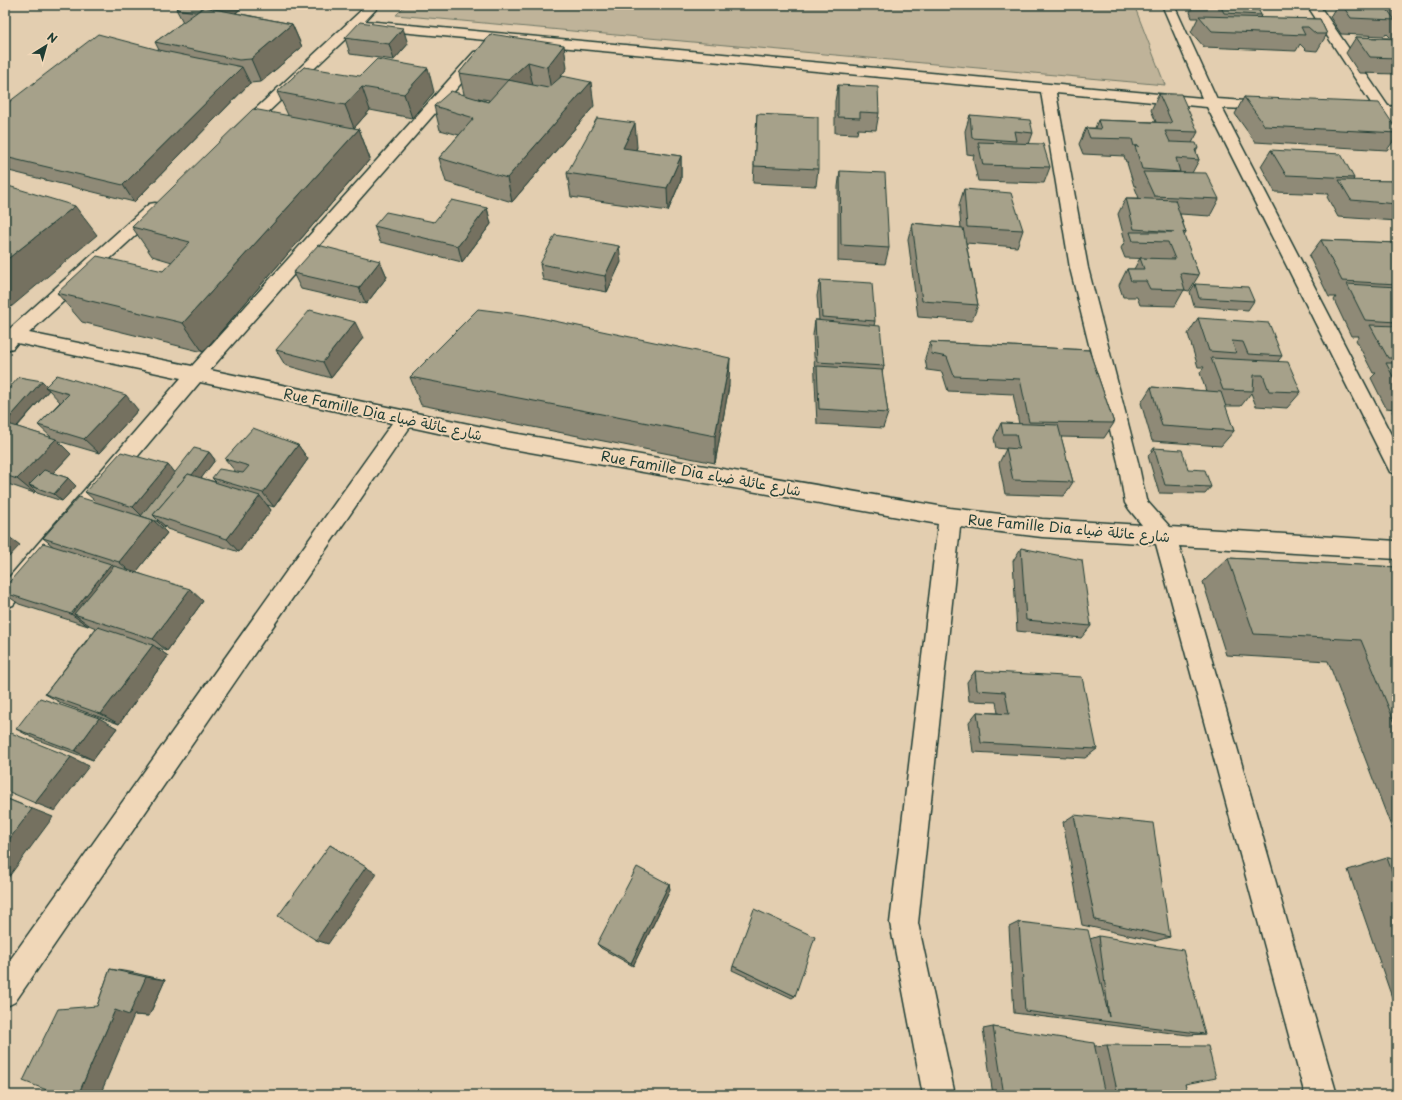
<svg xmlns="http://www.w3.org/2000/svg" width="1402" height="1100" font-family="'Playpen Sans','Playpen Sans Arabic',sans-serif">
  <rect width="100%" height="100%" fill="#e3ceb0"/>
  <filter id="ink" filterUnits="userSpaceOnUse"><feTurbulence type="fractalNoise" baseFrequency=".025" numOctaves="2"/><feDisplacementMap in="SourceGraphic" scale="8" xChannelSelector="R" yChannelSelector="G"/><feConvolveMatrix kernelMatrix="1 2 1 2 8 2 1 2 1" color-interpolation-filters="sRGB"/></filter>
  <g filter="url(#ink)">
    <!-- green -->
    <path fill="#bfb399" stroke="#6f7866" d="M406,5h728l31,80 -769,-70z"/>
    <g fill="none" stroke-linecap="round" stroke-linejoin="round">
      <defs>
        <g id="minor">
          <path d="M367,5h13l-15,16 837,77 -40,-93h12l43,94 58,4 2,3 -2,3 -5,1 -48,-2 175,338v28l-7,-2 -3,-6 -180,-359 -151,-14 32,175 50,194 8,38 24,27 227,14v18l-218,-13 158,549h-32l-149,-551 -114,-7 -82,-10 -42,396 37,172h-32l-33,-172 48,-399 -431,-76 -97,-21 -395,575 -10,5v-40l387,-544 -192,-41 -187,223 -8,3v-26l176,-204 -164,-35 -4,5 -7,2 -1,-17 144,-129 6,-1 6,1 2,4 -2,4 -132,121 163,33 282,-314 5,-1 5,1 2,3 -276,315 297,62 443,76 92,11 100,6 -13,-16 -4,-6 -7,-41 -48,-194 -29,-176 -684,-64 -112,106 -5,1 -5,-1 -2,-3 2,-3z"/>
          <path d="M1307,5h12l69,101 9,1v8h-3l3,4v15l-5,-1 -13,-18 -30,-3 -2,-3 2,-3 5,-1 19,1z"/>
        </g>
      </defs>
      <!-- minor casing -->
      <use href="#minor" stroke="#1f3d34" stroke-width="3"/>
      <!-- minor -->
      <use href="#minor" fill="#f0d7b8" fill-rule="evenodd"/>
    </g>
    <!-- wall -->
    <g fill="#8f8a77" stroke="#1f3d34" fill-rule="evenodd">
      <path d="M181,5h64l-9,8 56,11 10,23 -41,35 -11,1 -116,119 -129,-32v-65l154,-55 -4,-8 28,-20 -7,-13z"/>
      <path d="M1187,5h74l-1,2h-4l5,8 -1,3 60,1 7,15 -10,17 -11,-1 -6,-6 -4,7 -92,-4 -13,-15 7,-14h-6l-2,-6 3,-6h-6z"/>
      <path d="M1337,5h60v69l-38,-1 -13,-20 10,-16 35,1 -5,-5 -2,3 -43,-2 -11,-17z"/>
      <path d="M491,34l76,34 -7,9 34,29 -82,96 -66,-20 -7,-24 20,-23 -19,-5 -6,-24 30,-12 -5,-21zM478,98l11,2 -1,2z"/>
      <path d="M345,38l63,6 -14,16 -44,-6z"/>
      <path d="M304,67l130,25 -22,26 -42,-8 -16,18 5,1 11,30 -167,193 -121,-30 -25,-29 106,-22 9,-9 -20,-6 -20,-29 156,-112 -11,-23z"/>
      <path d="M838,85l41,28 -3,17 -18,-1 -1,5 -22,-1v-32z"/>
      <path d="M1159,94l39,38 -6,11 6,5 -2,4 3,8 -7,13 27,26 -9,17 -30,-2 6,19 -2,3 15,39 -10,16 -5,-1 -9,16 -35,-1 -3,-8h-14l-4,-12 8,-16h7l6,-11 19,1 -34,-1 -4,-10 4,-7 -7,-27 8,-16h13l-4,-10 1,-2h-2l-7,-23 1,-1h-2l-2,-6 -41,-2 -4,-10 7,-16h9l3,-8 58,2 -5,-12z"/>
      <path d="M1244,97l153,33v6l-10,14 -132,-8 -20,-28z"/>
      <path d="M757,114l61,55 -2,17 -63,-3z"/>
      <path d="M970,115l63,18 -4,11 21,23 -6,16 -66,-2 -5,-22 1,-4 -7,-1 -2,-23z"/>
      <path d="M637,147l-1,3 45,6v24l-13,31 -97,-14 -4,-24z"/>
      <path d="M1271,150l83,28 -1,3h44v40l-59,-4 -11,-20 2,-3 -54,-2 -14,-26z"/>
      <path d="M840,171l49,77 -4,16 -47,-3v-74z"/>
      <path d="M964,189l59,41 -6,17 -51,-4 12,62 -6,16 -54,-4 -10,-78 4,-16 49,5 -2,-23z"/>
      <path d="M487,208l4,16 -29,38 -82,-20 -6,-16 60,-4z"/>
      <path d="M1321,240l76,3v178l-5,-10 3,-2 -9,-1 -15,-30 5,-5h-3l-17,-33 3,-4h-8l-17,-36 2,-3h-7l-20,-41z"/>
      <path d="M380,261l7,16 -21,27 -65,-15 -8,-16z"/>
      <path d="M621,262l-14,30 -64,-12 -3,-16z"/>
      <path d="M820,280l55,41 -1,5 10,40 -2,7 6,40 -5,15 -66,-4 -2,-43v-4l-2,-42 2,-15h4l-2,-24z"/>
      <path d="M1195,284l59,17 -6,9 -54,-4 -4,-14z"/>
      <path d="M1198,318l84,38 -4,5 23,31 -14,16 -31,-2 -5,-13 -10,13h-16l9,25 -13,15 -69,-5 -11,-38 10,-16 55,4 -6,-18 4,-6h-6l-10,-33z"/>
      <path d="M363,338l-32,40 -46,-13 -9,-15z"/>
      <path d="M930,342l159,8 25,73 -10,15 -43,-1 12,45 -9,14 -59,-2 -6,-31 7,-14 -10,-1 -2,-10 7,-15 18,1 -6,-30 -65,-3 -6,-19 -15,-2 -2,-12z"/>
      <path d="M410,377l319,9 -14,77 -294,-58z"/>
      <path d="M42,381l5,5 91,24 -39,43 -41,-12 13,13 -18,19 15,5 8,8 -14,15 -25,-8 -2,-2 -1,2 -29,-10v-90zM49,390l11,12 -22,23 14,13 -35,-11z"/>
      <path d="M298,445l10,14 -34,48 -7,-2 4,5 -32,42 -72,-23 -2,-3 -1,2h-2l5,5 -31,39 67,29 -36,50 -12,-4 13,9 -49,68 -56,-20 -18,-10 51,-66 -5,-2 -2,-1 -1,1 -69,-22 -14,-10v-7l49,-40 -11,-9 52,-37 -10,-9 83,-27 6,8 35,-21 6,8 -14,18 15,4 -4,-4 24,-6 -11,-13z"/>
      <path d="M1154,448l34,21 23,18 -6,7 -46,-1 -11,-37z"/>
      <path d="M1021,548l70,78 -10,12 -64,-7 -4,-70z"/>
      <path d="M1228,558l169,9v275l-69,-181 -102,-6 -23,-73z"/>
      <path d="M975,671l122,78 -12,9 -112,-6 -4,-30 8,-10 21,1 -2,-11 -27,-1 -2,-19z"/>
      <path d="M117,728l-24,32 -58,-21 -19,-10z"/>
      <path d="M1074,815l96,122 -15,4 -73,-16 -19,-103z"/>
      <path d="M1387,858l10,1v153l-49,-142z"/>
      <path d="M669,884l1,6 -37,76 -32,-18 -4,-4z"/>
      <path d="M1019,922l71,17 9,-3 106,98 -17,1 -174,-22 -5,-86z"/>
      <path d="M733,966l62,30 -3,2 -60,-28z"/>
      <path d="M110,969l20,3 35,8 -16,36 -15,-1 -37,-9z"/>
      <path d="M993,1027l102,19 12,-1 78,39 3,11h-195l-10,-66z"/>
      <path d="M755,1093l12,2h-12z"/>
    </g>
    <!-- shaded-wall -->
    <g fill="#747161" stroke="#1f3d34">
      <path d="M219,5h26l-30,25 -8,-16z"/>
      <path d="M292,24l10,23 -41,35 -10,-23z"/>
      <path d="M403,28l5,16 -14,16 -5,-16z"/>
      <path d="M564,45l3,23 -16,22 -4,-23z"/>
      <path d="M528,62l5,24 -25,-6z"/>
      <path d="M242,67l8,16 -116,119 -11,-17z"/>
      <path d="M428,68l6,24 -22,26 -8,-24z"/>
      <path d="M591,82l3,24 -82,96 -5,-24z"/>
      <path d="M362,87l8,23 -16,18 -9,-23z"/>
      <path d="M635,123l2,24 -12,25 -2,-24z"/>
      <path d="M359,129l11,30 -167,193 -20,-29z"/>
      <path d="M681,156v24l-13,31 -1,-23z"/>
      <path d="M75,206l22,29 -92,77v-51z"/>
      <path d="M487,208l4,16 -29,38 -4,-16z"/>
      <path d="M619,246l2,16 -14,30 -2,-16z"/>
      <path d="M380,261l7,16 -21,27 -7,-16z"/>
      <path d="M355,322l8,16 -32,40 -8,-16z"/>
      <path d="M730,358l-1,28 -14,77v-27z"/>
      <path d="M42,381l7,7 -4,-1 4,3 -39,44 -5,-11z"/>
      <path d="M126,395l12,15 -39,43 -15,-14z"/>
      <path d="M56,439l15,15 -33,35 -9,-4 6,6 -1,2 -17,-14z"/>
      <path d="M298,445l10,14 -34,48 -11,-14z"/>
      <path d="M209,452l6,8 -45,60 -10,-3z"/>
      <path d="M168,465l12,15 -35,39 -12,-12z"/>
      <path d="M68,478l8,8 -14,15 -8,-7z"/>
      <path d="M260,496l11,14 -32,42 -12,-13z"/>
      <path d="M153,520l14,13 -33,42 -15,-13z"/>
      <path d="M158,520l7,6 -1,2 -7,-7z"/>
      <path d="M5,534l15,11 -15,16z"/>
      <path d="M111,564l15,13 -52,37 15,11 -1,1 -17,-12z"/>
      <path d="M190,589l13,12 -36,50 -14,-12z"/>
      <path d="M153,645l15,11 -49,68 -18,-10z"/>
      <path d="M99,718l18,10 -24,32 -18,-9z"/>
      <path d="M71,757l18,9 -34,45 -20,-8z"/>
      <path d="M5,798l48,19 -48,65z"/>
      <path d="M330,845l47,29 -49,70 -12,-4z"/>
      <path d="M669,884l1,6 -37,76 -2,-3z"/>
      <path d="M146,977l19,3 -16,36 -15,-1 -34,80h-22l37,-85z"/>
    </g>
    <!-- building -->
    <g fill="#a6a18a" stroke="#1f3d34">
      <path d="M181,5h38l-5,4 -10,-2 -8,5 -20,-3z"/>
      <path d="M1220,5h36l5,10 -37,-2z"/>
      <path d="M1342,5h42l11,15 -44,-2z"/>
      <path d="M204,7l88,17 -41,35 -12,1 -84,-18z"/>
      <path d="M1199,16l121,3 7,15h-11l-8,-7h-7l4,8 -93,-4z"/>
      <path d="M360,22l43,6 -14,16 -44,-6z"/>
      <path d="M98,34l61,16 83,17 -119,118 -118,-28v-52z"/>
      <path d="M491,34l73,11 -17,22 -19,-5 -20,18 -49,-7z"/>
      <path d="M1356,37l41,2v19l-27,-1z"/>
      <path d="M377,59l51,9 -24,26 -42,-7 -17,18 -68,-13 27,-25 56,9z"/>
      <path d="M562,76l29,6 -84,96 -68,-20 35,-40 -40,-12 17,-15 37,11 20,-22 40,8z"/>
      <path d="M838,85l40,2 1,26 -19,-1v6l-22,-1z"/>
      <path d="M1159,94h22l17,38 -33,-1 5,11 26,1 2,5 -3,2 4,10 -23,-2 4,14 -38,-3 -7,-23h4h-5l-2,-7 -42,-1 -4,-10 15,1 -3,-9 74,3z"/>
      <path d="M1244,97l135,6 18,27v3l-132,-7z"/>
      <path d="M253,109l106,20 -176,194 -126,-30 40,-37 66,15 27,-29 -58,-15z"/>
      <path d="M757,114l61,3v52l-64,-3z"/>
      <path d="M970,115l60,5 3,13 -19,-2 2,10 -44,-3z"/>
      <path d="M597,118l38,5 -12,25 58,8 -14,32 -100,-15z"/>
      <path d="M978,142l65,2 7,23 -67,-2z"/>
      <path d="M1271,150l70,4 13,24 -68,-3z"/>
      <path d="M840,171l45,2 4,75 -48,-3z"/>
      <path d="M1143,172l63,1 13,26 -65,-3z"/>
      <path d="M1339,180l58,1v23l-46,-4z"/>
      <path d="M5,185l70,21 -70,55z"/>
      <path d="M964,189l47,4 12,37 -56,-3z"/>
      <path d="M1126,198l49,2 11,33 -3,-1 16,43 -19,-2 5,17 -35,-1 -4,-8h-15l-4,-12h17l-4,-11 35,1 -7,-17 -35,-1 -3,-9h44l-40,-3z"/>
      <path d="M452,200l35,8 -29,38 -84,-20 12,-14 48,10z"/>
      <path d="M912,223l51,5 15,77 -56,-4z"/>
      <path d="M555,235l64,11 -14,30 -65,-12z"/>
      <path d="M1321,240l76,3v41l-55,-3z"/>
      <path d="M318,245l62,16 -21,27 -66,-15z"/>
      <path d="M820,280l52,3 3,38 -53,-4z"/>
      <path d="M1195,284l53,3 6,14 -55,-3z"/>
      <path d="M1347,284l50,3v35l-32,-2z"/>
      <path d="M478,309l48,6 204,43 -15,78 -305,-59z"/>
      <path d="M310,310l45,12 -32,40 -47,-12z"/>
      <path d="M1198,318l71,5 13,33 -34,-2 -5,-12 -11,-1 4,12 -27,-2z"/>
      <path d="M815,320l65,6 4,40 -67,-4z"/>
      <path d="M1370,325l27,1v32h-9z"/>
      <path d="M930,342l159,8 25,73 -85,-1 -9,-43 -66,-3 -7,-19 -15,-3z"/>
      <path d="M1211,358l77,4 13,30 -32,-1 -6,-16h-9l-1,16 -30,-1z"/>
      <path d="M1386,363h11v21z"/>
      <path d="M817,366l65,4 6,43 -69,-4z"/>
      <path d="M57,375l69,20 -42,44 -46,-14 31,-31 -24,-7z"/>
      <path d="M19,377l23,4 -37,42v-30z"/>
      <path d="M1151,387l70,5 13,39 -72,-5z"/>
      <path d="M5,423l51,16 -39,40 -12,-4z"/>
      <path d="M1001,423l57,2 15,57 -60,-2 -7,-32 13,1 -3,-15h-13z"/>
      <path d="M253,428l45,17 -35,48 -51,-15 7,-9 24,4 6,-7 -24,-7z"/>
      <path d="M194,448l15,4 -17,23 -4,-1 -35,41 5,5 -1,1h-2l-2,-1 -12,-4z"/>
      <path d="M1154,448l28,2 6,19 17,1 6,17 -46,-2z"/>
      <path d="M121,452l47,13 -35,42 -48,-15z"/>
      <path d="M44,470l24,8 -14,16 -25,-9z"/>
      <path d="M188,474l72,22 -33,43 -74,-24z"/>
      <path d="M79,497l74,23 -34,42 -76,-24z"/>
      <path d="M43,543l68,21 -40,50 -66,-21v-6z"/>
      <path d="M1021,548l61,12 9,66 -65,-6z"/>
      <path d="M1228,558l169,9v161l-36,-88 -107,-6z"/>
      <path d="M114,566l76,23 -37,50 -79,-25z"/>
      <path d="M98,627l55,18 -52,69 -56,-20z"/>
      <path d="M975,671l107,6 15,72 -116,-6 -4,-31 32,2 -4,-22 -28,-2z"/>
      <path d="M40,698l59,20 -24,33 -59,-22z"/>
      <path d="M11,733l60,24 -36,46 -30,-13v-50z"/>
      <path d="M5,798l27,11 -27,36z"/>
      <path d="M1074,815l79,8 17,114 -75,-17z"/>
      <path d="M330,845l36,22 -50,73 -38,-24z"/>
      <path d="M1387,858l10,1v26z"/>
      <path d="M637,867l32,17 -38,79 -34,-19z"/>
      <path d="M754,909l61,28 -20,59 -62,-30z"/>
      <path d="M1019,922l69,8 21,87 -10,-81 84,14 22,84 -180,-23z"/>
      <path d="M110,969l36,8 -17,38 -14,-5 -37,85h-18l-37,-14 35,-72 39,-3z"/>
      <path d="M993,1027l101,16 11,52h-101z"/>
      <path d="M1107,1045l101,1 8,32 -31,6 3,11h-70z"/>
    </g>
  </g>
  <g text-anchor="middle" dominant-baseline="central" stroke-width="4" stroke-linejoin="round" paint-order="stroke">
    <!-- street labels -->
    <g font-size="14" fill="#1f3d34" stroke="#f0d7b8">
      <text transform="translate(383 414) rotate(12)">Rue Famille Dia شارع عائلة ضياء</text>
      <text transform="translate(701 473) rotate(10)">Rue Famille Dia شارع عائلة ضياء</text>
      <text transform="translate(1069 528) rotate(5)">Rue Famille Dia شارع عائلة ضياء</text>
    </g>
  </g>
  <!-- margin -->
  <rect width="1402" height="1100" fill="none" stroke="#f0d7b8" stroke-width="20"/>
  <rect x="10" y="10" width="1382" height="1080" fill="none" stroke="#1f3d34" stroke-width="1.5" filter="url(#ink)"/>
  <!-- north arrow -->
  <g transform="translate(46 46) rotate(37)" stroke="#f0d7b8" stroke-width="3" paint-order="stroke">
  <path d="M0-3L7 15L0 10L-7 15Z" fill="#1f3d34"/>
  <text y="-6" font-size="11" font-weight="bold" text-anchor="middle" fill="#1f3d34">N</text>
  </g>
</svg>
